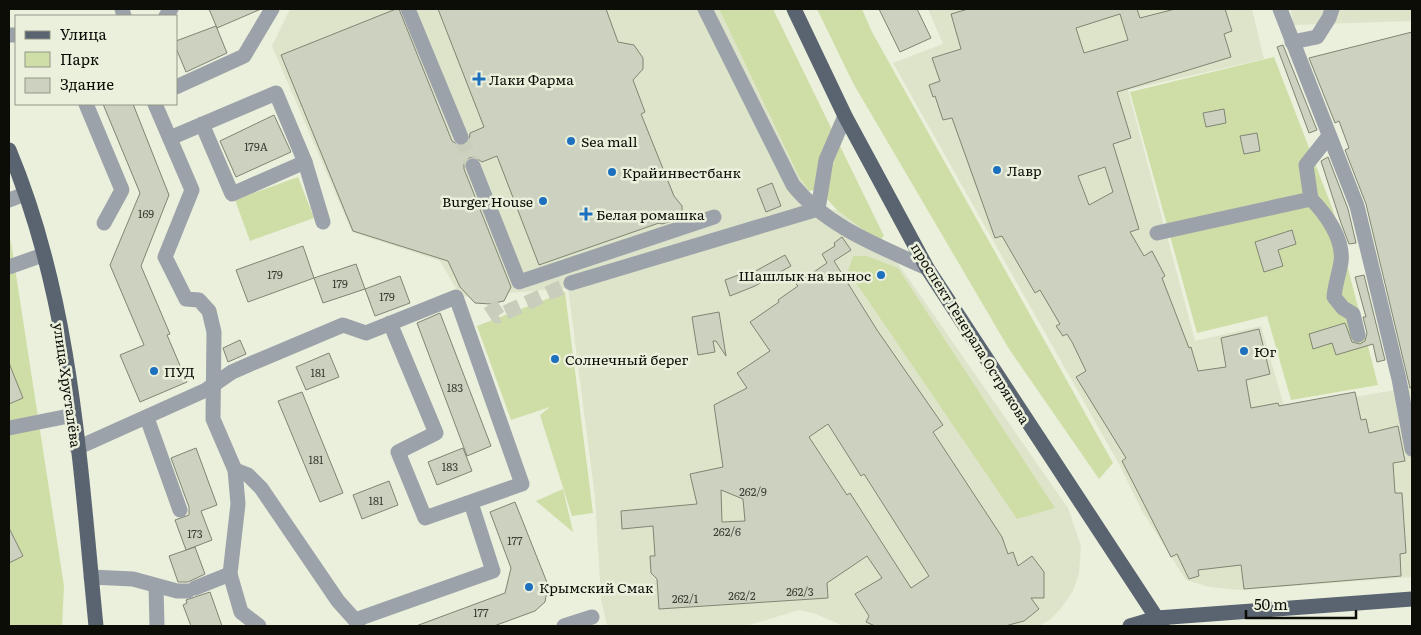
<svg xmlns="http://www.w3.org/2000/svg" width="1421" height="635" font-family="Literata,serif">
  <rect width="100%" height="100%" fill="#eaf0dc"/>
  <!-- built -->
  <g fill="#dde4ca">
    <path d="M290,9h429l80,168 10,14 -5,3 -2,14 35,2 37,28 7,1 187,269 13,38 -2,28 -6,17 -11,16 -12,13 -11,6h-195l-28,-12 -17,-4 -53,16h-139l-6,-27 -6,-102 -27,-209 -107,9 -21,-36 -88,-29 -80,-186z"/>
    <path d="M928,9h324l12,50 -136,31 67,251 66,-15 24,83 122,-21 5,-8v197l-172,13 -31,-3 -23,-7 -44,-69 -23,-47 -226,-401 50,-19z"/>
    <path d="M1291,9h121v12l-119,4z"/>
  </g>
  <!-- green -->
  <g fill="#cfdea7">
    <path d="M719,9h54l111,227 -3,3 -7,-1 -37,-28 -19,-21 -9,2 -10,-14z"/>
    <path d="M817,9h45l10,23 241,431 -14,16 -90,-130 -156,-266z"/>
    <path d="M1274,57l59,153 45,175 -87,15 -24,-84 -70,17 -67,-241z"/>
    <path d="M298,177l16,41 -64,23 -15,-41z"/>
    <path d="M9,239l2,3 53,344 -2,40h-53z"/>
    <path d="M853,256h14l31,12 157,240 -38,11 -169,-248z"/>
    <path d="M565,292l28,221 -21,3 -32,-101 10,-8 -39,13 -34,-94z"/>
    <path d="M563,489l10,43 -37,-31z"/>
  </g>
  <!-- building -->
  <g fill="#ccd2bf" stroke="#808573" fill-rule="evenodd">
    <path d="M209,9h52l-44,19z"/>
    <path d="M396,9h3l53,132 8,5 9,-4 1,-9 14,-6 -46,-118h168l12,33 16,3 9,13v11l-10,11 12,32 -4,2 33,82 8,10v12l-20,6 -3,-1 -120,42 -42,-109 -15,6 -7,-5 -6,1 -5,6v5l47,118 -7,14 -14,3 -15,-1 -15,-16 -12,-26 -95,-30 -72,-176z"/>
    <path d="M879,9h38l14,29 -31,14z"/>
    <path d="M968,9h169l3,9 35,-9h50l7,22 -8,3 7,23 -114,35 14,46 -18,6 26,85 -9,3 14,24 8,-5 13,25 -3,2 27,70 2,-1 7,24 28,-4 -5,-29 38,-9 11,45 -24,6 5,28 27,-5 1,3 76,-14 6,28 5,-1 3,14 29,-7 7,35 -12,2 2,30h7l4,60 -6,1 1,22 -157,13 -3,-24 -43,5 1,6 -10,3 -12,-25 -6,3 -49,-96 4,-3 -50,-81 10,-6 -14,-29 -5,-8 -4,2 -7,-10 4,-2 -20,-34 -5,3 -33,-57 -7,2 -43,-120 -9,2 -8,-24 -2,1 -4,-12 11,-4 -8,-23 29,-9 -10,-35zM1120,14l8,26 -44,13 -8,-25zM1105,167l8,25 -24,13 -11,-29z"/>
    <path d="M216,26l11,27 -41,19 -10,-24v-7z"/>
    <path d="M1412,32v355l-2,1 -44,-184 -21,-54 4,-2 -10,-27 -4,2 -26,-65z"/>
    <path d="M1283,45l34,85 -8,3 -32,-86z"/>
    <path d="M103,104h30l36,91 -28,71 29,68 -3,1 20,47 -47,20 -20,-47 24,-10 -34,-80 30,-72z"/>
    <path d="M1224,109l2,14 -20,4 -3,-14z"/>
    <path d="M274,115l17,37 -55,25 -16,-36z"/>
    <path d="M1257,133l3,18 -16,3 -4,-18z"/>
    <path d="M1328,157l20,52 8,34 -7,1 -8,-21 -20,-62z"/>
    <path d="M772,183l9,23 -15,6 -9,-23z"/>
    <path d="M1292,230l4,14 -18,6 5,16 -19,6 -9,-30z"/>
    <path d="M842,237l9,13 -17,11 43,69 66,95 -10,7 69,105 6,17 5,-2 5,14 14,-10 12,16v26h-13l8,11 -15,12 -19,5h-130l-9,-4 3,-6 -14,-22 27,-16 -15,-22 -40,27 1,15 -169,11 -2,-30 -6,-6 -1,-17h5l-2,-30 -31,3 -1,-18 76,-7 -7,-30 33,-7 -9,-62 33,-17 -10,-15 33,-22 -20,-29 29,-20 -1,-2 20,-14 -2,-2 31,-21 -5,-9 13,-8 -1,-3zM828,424l33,52 3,-2 65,102 -18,12 -61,-95 -3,2 -38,-58zM721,490l22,9 2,22 -23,1z"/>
    <path d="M303,246l11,32 -66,24 -12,-32z"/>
    <path d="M785,255l6,11 -36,20 -25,10 -5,-16 24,-9 1,3z"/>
    <path d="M356,264l9,25 -42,14 -9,-25z"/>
    <path d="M1364,275l21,85 -8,2 -4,-18 -37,11 -4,-12 -19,6 -4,-15 36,-11 7,19 8,2 5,-3 2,-8 -4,-16h3l-11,-40z"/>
    <path d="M400,276l10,27 -35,13 -10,-27z"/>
    <path d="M719,312l7,44 -10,-15h-3l2,11 -17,3 -6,-38z"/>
    <path d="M440,313l51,133 -24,10 -50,-133z"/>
    <path d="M240,340l6,14 -18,8 -5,-14z"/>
    <path d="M329,353l10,24 -33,13 -10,-23z"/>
    <path d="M9,363l14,35 -14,6z"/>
    <path d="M302,392l41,101 -23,9 -42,-101z"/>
    <path d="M196,448l21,57 -16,6 11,29 -26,10 -11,-30 14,-5v-8l-18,-49z"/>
    <path d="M463,448l9,23 -35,14 -9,-23z"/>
    <path d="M389,481l9,24 -36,14 -9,-24z"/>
    <path d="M515,502l33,83 -3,17 -10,9 -41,15h-78l89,-33 6,-25 -21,-56z"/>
    <path d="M9,528l14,28 -14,7z"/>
    <path d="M195,547l10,27 -17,8h-10l-9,-26z"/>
    <path d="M210,592l12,34h-31l-8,-21 4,-2 -1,-3z"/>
  </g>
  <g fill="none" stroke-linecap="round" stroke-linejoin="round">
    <!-- minor-tunnel -->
    <g stroke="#c9cebc" stroke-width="15" stroke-dasharray="15 8" stroke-linecap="butt">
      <path d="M461,137l12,29"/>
      <path d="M490,304l8,12 73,-33"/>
    </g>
    <!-- minor -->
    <g stroke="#9ca2a9" stroke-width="15">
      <path d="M122,9l2,7"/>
      <path d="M408,9l53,128"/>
      <path d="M705,9l88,176c34,42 86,61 134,83"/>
      <path d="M1280,9l77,197 42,173 13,70"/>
      <path d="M166,16l5,-7"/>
      <path d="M9,35h7"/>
      <path d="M1292,42l25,-5 12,-19 3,-9"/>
      <path d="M176,87l68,-31 28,-47"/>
      <path d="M86,104l36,86 -18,33"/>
      <path d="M155,104l37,86 -27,67 21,42 13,1 10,11 5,21 -1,87 22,51 3,34 -8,70 11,38 18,14"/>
      <path d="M170,138l106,-45 29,69 -73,32 -30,-70"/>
      <path d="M305,162l18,60"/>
      <path d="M473,166l46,116 195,-65"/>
      <path d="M1311,199c15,15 33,40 30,63 -2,12 -6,23 -7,35l9,11 10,6 5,21"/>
      <path d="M9,200l16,-6"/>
      <path d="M1157,233l154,-34 -5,-34 23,-29"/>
      <path d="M9,267l34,-12"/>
      <path d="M571,283l247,-74 8,-49 19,-44"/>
      <path d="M147,418l33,92"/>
      <path d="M9,428l65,-13"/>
      <path d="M77,448l129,-58 26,-18 23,-10 88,-37 23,8 90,-36 66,187 -97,34 -27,-66 38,-19 -46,-110"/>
      <path d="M235,470l13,5 13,13 77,113 17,19 3,6"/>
      <path d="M91,577l42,2 44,12h11"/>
      <path d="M156,586l1,40"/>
      <path d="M195,588l35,-14"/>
      <path d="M355,620l138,-49 -22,-68"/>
      <path d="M564,626l28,-9"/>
    </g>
    <!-- major -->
    <g stroke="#5a6470" stroke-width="15">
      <path d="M794,9l51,107 82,152 235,358"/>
      <path d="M9,150c63,150 71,316 87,476"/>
      <path d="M1130,626l27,-8 255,-19"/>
    </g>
  </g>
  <!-- markers -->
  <g fill="#1d70be" stroke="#eaf0dc" stroke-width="2">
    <path d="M476.5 71.5h5v5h5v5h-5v5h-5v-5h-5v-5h5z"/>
    <circle cx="571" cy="141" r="5"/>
    <circle cx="997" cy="170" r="5"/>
    <circle cx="612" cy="172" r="5"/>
    <circle cx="543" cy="201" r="5"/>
    <path d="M583.5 206.5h5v5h5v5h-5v5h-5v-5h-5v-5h5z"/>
    <circle cx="881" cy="275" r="5"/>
    <circle cx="1244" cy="351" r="5"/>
    <circle cx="555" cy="359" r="5"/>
    <circle cx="154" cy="371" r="5"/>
    <circle cx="529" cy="587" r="5"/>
  </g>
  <g text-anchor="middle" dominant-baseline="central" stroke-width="5" stroke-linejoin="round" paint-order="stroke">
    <!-- number labels -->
    <g font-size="11" fill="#3c3e35">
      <text x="256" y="146">179А</text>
      <text x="146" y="213">169</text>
      <text x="275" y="274">179</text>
      <text x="340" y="283">179</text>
      <text x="387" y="296">179</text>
      <text x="318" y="372">181</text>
      <text x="455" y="387">183</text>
      <text x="316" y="459">181</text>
      <text x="450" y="466">183</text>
      <text x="753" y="491">262/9</text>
      <text x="376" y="500">181</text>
      <text x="727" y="531">262/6</text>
      <text x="195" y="533">173</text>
      <text x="515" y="540">177</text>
      <text x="800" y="591">262/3</text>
      <text x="742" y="595">262/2</text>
      <text x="685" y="598">262/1</text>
      <text x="481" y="612">177</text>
    </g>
    <!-- poi labels -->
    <g font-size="14" fill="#0c0d07" stroke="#eaf0dc" text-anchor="start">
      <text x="489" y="79">Лаки Фарма</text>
      <text x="581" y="141">Sea mall</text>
      <text x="1007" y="170">Лавр</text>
      <text x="622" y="172">Крайинвестбанк</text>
      <text x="533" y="201" text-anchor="end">Burger House</text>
      <text x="596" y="214">Белая ромашка</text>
      <text x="871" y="275" text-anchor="end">Шашлык на вынос</text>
      <text x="1254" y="351">Юг</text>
      <text x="565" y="359">Солнечный берег</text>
      <text x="164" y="371">ПУД</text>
      <text x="539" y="587">Крымский Смак</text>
    </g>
    <!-- street labels -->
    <g font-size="14" fill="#0c0d07" stroke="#eaf0dc">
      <text transform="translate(971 333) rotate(58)">проспект Генерала Острякова</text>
      <text transform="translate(68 385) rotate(82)">улица Хрусталёва</text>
    </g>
  </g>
  <!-- border -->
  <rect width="1421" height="635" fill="none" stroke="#0c0d07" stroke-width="20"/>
  <!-- legend -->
  <rect x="15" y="15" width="162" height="90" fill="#eaf0dc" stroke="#919587"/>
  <rect x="25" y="31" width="25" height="8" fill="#5a6470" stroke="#919587"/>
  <text x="60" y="40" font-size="15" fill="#0c0d07">Улица</text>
  <rect x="25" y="52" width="25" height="15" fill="#cfdea7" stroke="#919587"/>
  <text x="60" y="65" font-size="15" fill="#0c0d07">Парк</text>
  <rect x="25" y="78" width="25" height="15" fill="#ccd2bf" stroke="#919587"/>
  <text x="60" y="90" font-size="15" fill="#0c0d07">Здание</text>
  <!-- scale -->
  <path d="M1246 610v8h110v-8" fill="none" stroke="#0c0d07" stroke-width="2.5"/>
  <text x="1254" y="610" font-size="15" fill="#0c0d07" stroke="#eaf0dc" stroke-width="4" paint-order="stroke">50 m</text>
</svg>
